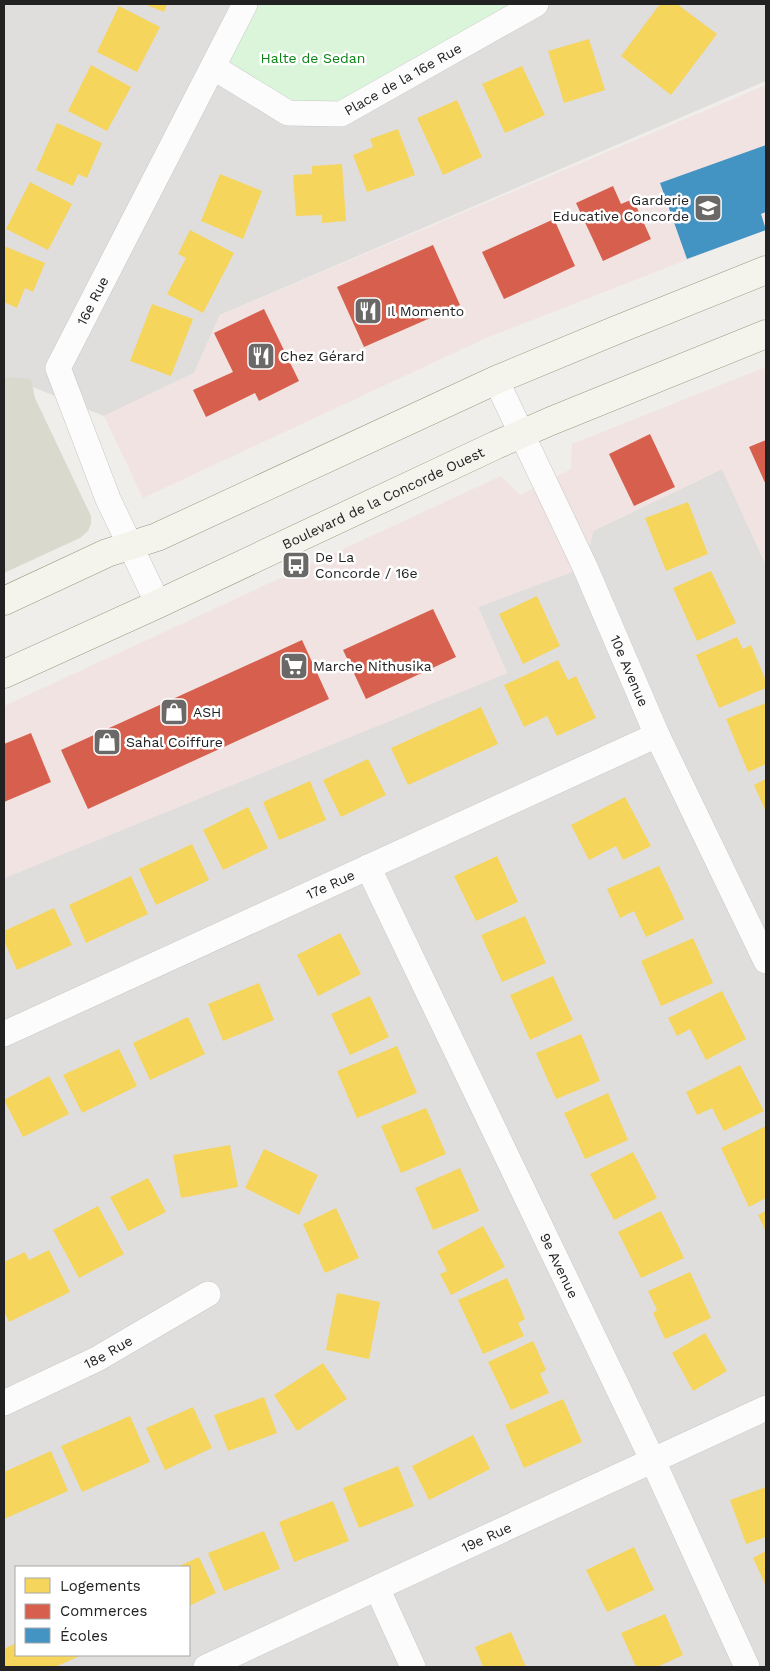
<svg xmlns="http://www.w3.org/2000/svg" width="770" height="1671" font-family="'Work Sans',sans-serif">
  <rect width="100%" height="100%" fill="#f0eeeb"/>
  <!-- residential -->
  <g fill="#dfdedc" fill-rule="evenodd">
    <path d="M4,4h762v77l-546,234 -26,58 -90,43 -76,-31 -24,-3z"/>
    <path d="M722,469l44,96v1102h-762v-789l503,-205 -29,-66 107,-40 8,-36zM16,1567h173v88h-173z"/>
  </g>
  <!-- commercial -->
  <g fill="#f1e3e1">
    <path d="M766,85v144l-280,109 -343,160 -39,-82 90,-43 26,-58z"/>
    <path d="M766,367v198l-44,-96 -129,62 -8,36 -107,40 29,66 -503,205v-172l497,-230 19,19 51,-26 1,-25z"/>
  </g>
  <!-- construction -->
  <path fill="#d9d9cd" d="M4,377l27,2 4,19 56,118v8l-3,7 -8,7 -76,35z"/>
  <!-- park -->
  <path fill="#daf5da" d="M245,4h291l-195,110 -53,-1 -75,-46z"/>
  <!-- homes -->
  <g fill="#f6d55c">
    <path d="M144,4h23l-3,8z"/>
    <path d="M660,4h17l40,30 -46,61 -50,-39z"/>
    <path d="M119,6l41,21 -23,45 -40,-20z"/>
    <path d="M589,39l16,51 -41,13 -16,-52z"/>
    <path d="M91,65l40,22 -24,44 -39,-20z"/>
    <path d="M522,66l23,49 -40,18 -23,-49z"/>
    <path d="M457,100l25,57 -39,18 -26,-57z"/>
    <path d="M57,123l45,20 -15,35 -9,-4 -5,12 -37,-16z"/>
    <path d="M398,129l17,46 -48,17 -14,-37 20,-8 -3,-8z"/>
    <path d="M342,164l4,57 -24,2v-8l-26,1 -3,-41 19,-1v-8z"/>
    <path d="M220,174l42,17 -19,48 -42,-18z"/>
    <path d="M30,182l42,22 -24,46 -42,-21z"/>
    <path d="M190,230l44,23 -31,60 -36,-19 19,-36 -8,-4z"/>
    <path d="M4,246l41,17 -12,29 -8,-4 -8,20 -13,-6z"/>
    <path d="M152,304l41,15 -22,57 -41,-15z"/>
    <path d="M688,502l20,52 -42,17 -21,-53z"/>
    <path d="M711,571l25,52 -39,18 -24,-53z"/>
    <path d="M537,596l23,50 -37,18 -24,-50z"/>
    <path d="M737,637l6,12 8,-4 15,36v7l-47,20 -23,-53z"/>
    <path d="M558,660l10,20 8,-4 20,42 -39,18 -10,-20 -23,11 -20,-42z"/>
    <path d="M766,703v61l-18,8 -22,-53z"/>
    <path d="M481,707l17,37 -90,41 -17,-37z"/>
    <path d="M368,759l18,36 -45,22 -18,-37z"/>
    <path d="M766,779v33l-12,-27z"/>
    <path d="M310,781l16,39 -47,20 -16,-38z"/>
    <path d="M625,797l26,49 -28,14 -7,-14 -27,14 -18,-35z"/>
    <path d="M248,807l20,41 -45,22 -20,-40z"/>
    <path d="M192,844l17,36 -53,25 -17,-36z"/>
    <path d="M497,856l21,46 -42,19 -22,-45z"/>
    <path d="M659,866l25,53 -38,18 -12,-26 -14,7 -13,-29z"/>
    <path d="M131,876l17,38 -62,29 -17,-38z"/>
    <path d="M54,908l18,37 -55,25 -13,-29v-10z"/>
    <path d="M525,916l21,47 -44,19 -21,-47z"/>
    <path d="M340,933l21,41 -43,22 -21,-41z"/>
    <path d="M693,938l20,45 -52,23 -20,-45z"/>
    <path d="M553,976l20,44 -43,20 -20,-45z"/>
    <path d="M259,983l15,37 -51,21 -15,-37z"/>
    <path d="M722,991l24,48 -40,21 -16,-31 -13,7 -9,-18z"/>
    <path d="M370,996l19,41 -39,18 -19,-41z"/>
    <path d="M188,1017l17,37 -55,26 -17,-37z"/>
    <path d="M581,1034l19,47 -44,18 -20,-46z"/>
    <path d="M397,1046l20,47 -60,25 -20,-47z"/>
    <path d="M119,1049l18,37 -55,27 -19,-38z"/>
    <path d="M740,1065l24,46 -40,20 -12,-23 -15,7 -11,-23z"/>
    <path d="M49,1076l20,38 -46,23 -19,-37z"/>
    <path d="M608,1093l20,47 -43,19 -21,-46z"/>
    <path d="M426,1108l20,46 -45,19 -20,-47z"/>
    <path d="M766,1126v72l-17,9 -28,-59z"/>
    <path d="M230,1145l8,42 -57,11 -8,-43z"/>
    <path d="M264,1149l54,26 -19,40 -54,-27z"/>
    <path d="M633,1152l24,46 -43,22 -24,-46z"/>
    <path d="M460,1168l19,43 -46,19 -18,-42z"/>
    <path d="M148,1178l18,34 -38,19 -18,-34z"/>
    <path d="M98,1206l26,48 -45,24 -26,-48z"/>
    <path d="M336,1208l23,50 -34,15 -22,-49z"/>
    <path d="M661,1211l23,47 -43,20 -23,-46z"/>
    <path d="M766,1211v21l-8,-17z"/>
    <path d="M483,1226l22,41 -54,28 -11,-21 7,-3 -10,-20z"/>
    <path d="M49,1250l21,42 -61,30 -5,-11v-49l21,-10 4,8z"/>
    <path d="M690,1272l21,46 -46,21 -12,-26 4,-3 -9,-19z"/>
    <path d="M507,1278l18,41 -7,4 6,13 -41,18 -25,-54z"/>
    <path d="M337,1293l43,9 -11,57 -43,-9z"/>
    <path d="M705,1333l22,38 -34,20 -21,-38z"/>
    <path d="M533,1341l13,29 -6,4 9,19 -38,17 -23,-48z"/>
    <path d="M323,1363l24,36 -50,32 -23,-36z"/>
    <path d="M264,1397l13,36 -49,18 -14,-36z"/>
    <path d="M563,1399l19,43 -58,26 -19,-43z"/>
    <path d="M193,1407l19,41 -47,22 -19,-42z"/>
    <path d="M130,1416l20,46 -68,30 -21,-46z"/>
    <path d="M473,1435l17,34 -61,31 -17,-34z"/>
    <path d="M51,1451l17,40 -64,28v-47z"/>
    <path d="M398,1466l16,40 -55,22 -16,-40z"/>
    <path d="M766,1487v50l-20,7 -16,-44z"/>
    <path d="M333,1501l16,40 -55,21 -15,-40z"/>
    <path d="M264,1531l16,38 -56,22 -16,-38z"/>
    <path d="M634,1547l20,43 -47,22 -21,-42z"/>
    <path d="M766,1551v35l-13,-28z"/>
    <path d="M199,1557l17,36 -27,13v-39h-12z"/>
    <path d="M665,1614l18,41 -26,12h-21l-15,-34z"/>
    <path d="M511,1632l15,35h-43l-8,-20z"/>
    <path d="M16,1643v12h66l-27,12h-51v-18z"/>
  </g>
  <!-- shops -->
  <g fill="#d6604d">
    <path d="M613,186l8,18 12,-5 18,40 -48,22 -27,-58z"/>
    <path d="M554,219l21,47 -71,33 -22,-47z"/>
    <path d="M433,245l27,60 -96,42 -27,-60z"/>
    <path d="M264,309l35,72 -40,20 -4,-8 -49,24 -13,-27 40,-18 -19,-39z"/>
    <path d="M650,434l25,53 -41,19 -25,-52z"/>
    <path d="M766,440v45l-17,-38z"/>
    <path d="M433,609l23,48 -90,42 -23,-49z"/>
    <path d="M302,640l27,59 -241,110 -27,-59z"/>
    <path d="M31,733l20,49 -47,20v-58z"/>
  </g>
  <!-- schools -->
  <path fill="#4393c3" d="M766,145v67l-5,2 5,16 -79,29 -27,-76z"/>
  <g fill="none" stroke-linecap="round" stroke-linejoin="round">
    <defs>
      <g id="street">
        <path id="s1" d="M213,67l75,46 53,1 195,-110"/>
        <path id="s2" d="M496,380l89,187 72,168 109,226"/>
        <path id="s3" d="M158,604l-50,-105 -50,-131 187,-364"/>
        <path id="s4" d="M368,867l285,594 94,206"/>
        <path id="s5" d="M4,1034l653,-299"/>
        <path id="s6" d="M4,1403l93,-44 111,-65"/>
        <path d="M377,1588l36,79"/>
        <path id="s7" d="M206,1667l560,-259"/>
      </g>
      <g id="secondary">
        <path d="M4,601l103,-48 50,-16 339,-157 118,-49 152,-61"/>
        <path id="s8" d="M4,674l154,-70 338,-159 55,-24 215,-87"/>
      </g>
    </defs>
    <!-- street casing -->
    <use href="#street" stroke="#c9c8c7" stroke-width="26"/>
    <!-- secondary casing -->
    <use href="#secondary" stroke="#999a82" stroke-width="29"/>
    <!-- street -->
    <use href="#street" stroke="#fdfcfc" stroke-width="25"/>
    <!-- secondary -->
    <use href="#secondary" stroke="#f4f4ed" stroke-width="28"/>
  </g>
  <!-- icons -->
  <defs>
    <symbol id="school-square" viewBox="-11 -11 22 22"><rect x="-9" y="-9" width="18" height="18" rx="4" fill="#6a6968" stroke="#fff"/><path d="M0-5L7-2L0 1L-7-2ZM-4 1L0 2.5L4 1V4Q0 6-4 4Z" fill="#fff"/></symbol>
    <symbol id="restaurant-square" viewBox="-11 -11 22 22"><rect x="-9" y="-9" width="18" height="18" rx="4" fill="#6a6968" stroke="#fff"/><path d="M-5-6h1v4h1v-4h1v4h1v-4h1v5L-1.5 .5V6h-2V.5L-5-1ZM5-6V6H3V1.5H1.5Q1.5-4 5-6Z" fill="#fff"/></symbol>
    <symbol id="bus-square" viewBox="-11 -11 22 22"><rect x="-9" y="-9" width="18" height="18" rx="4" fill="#6a6968" stroke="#fff"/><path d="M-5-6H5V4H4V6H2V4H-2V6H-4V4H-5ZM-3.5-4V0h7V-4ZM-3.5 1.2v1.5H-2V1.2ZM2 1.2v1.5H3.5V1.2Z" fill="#fff"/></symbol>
    <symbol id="supermarket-square" viewBox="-11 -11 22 22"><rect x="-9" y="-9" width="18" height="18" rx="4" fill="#6a6968" stroke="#fff"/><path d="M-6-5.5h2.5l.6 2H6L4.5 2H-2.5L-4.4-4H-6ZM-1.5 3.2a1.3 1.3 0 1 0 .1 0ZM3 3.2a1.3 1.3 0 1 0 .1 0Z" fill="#fff"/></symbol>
    <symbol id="shop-square" viewBox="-11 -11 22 22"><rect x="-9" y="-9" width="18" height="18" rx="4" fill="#6a6968" stroke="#fff"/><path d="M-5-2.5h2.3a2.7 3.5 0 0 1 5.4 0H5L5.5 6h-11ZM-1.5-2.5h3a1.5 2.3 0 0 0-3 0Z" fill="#fff"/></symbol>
  </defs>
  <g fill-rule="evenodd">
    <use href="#school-square" x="692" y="192" width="32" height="32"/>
    <use href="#restaurant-square" x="352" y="295" width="32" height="32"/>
    <use href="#restaurant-square" x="245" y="340" width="32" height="32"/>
    <use href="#bus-square" x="280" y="549" width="32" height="32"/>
    <use href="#supermarket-square" x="278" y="650" width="32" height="32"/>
    <use href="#shop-square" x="158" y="696" width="32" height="32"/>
    <use href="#shop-square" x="91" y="726" width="32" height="32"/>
  </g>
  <g text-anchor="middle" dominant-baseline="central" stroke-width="5" stroke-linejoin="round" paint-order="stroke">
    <!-- park labels -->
    <g font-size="14" fill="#0c8416" stroke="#fff">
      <text x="313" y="58">Halte de Sedan</text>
    </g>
    <!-- street labels -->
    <g font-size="14" fill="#222" stroke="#fff">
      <text stroke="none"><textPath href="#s1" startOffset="212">Place de la 16e Rue</textPath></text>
      <text stroke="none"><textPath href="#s3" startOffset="332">16e Rue</textPath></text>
      <text stroke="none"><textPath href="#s8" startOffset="418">Boulevard de la Concorde Ouest</textPath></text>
      <text stroke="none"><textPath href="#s2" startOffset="320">10e Avenue</textPath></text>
      <text stroke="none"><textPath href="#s5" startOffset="359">17e Rue</textPath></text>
      <text stroke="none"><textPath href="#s4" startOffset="442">9e Avenue</textPath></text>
      <text stroke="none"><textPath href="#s6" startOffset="116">18e Rue</textPath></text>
      <text stroke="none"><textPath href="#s7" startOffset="309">19e Rue</textPath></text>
    </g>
    <!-- poi labels -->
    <g font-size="14" fill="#222" stroke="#fff" text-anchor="start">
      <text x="689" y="200" text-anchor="end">Garderie<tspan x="689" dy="16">Educative Concorde</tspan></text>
      <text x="387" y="311">Il Momento</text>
      <text x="280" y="356">Chez Gérard</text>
      <text x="315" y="557">De La<tspan x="315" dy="16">Concorde / 16e</tspan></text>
      <text x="313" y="666">Marche Nithusika</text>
      <text x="193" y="712">ASH</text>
      <text x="126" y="742">Sahal Coiffure</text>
    </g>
  </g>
  <!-- border -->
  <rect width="770" height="1671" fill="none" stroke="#222222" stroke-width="10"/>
  <!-- legend -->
  <rect x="15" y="1566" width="175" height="90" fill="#ffffff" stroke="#a7a7a7"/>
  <rect x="25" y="1578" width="25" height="15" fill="#f6d55c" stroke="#a7a7a7"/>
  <text x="60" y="1591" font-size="15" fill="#222222">Logements</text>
  <rect x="25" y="1604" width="25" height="15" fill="#d6604d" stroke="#a7a7a7"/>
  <text x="60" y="1616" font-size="15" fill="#222222">Commerces</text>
  <rect x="25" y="1628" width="25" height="15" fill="#4393c3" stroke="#a7a7a7"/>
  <text x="60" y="1641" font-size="15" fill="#222222">Écoles</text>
</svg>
